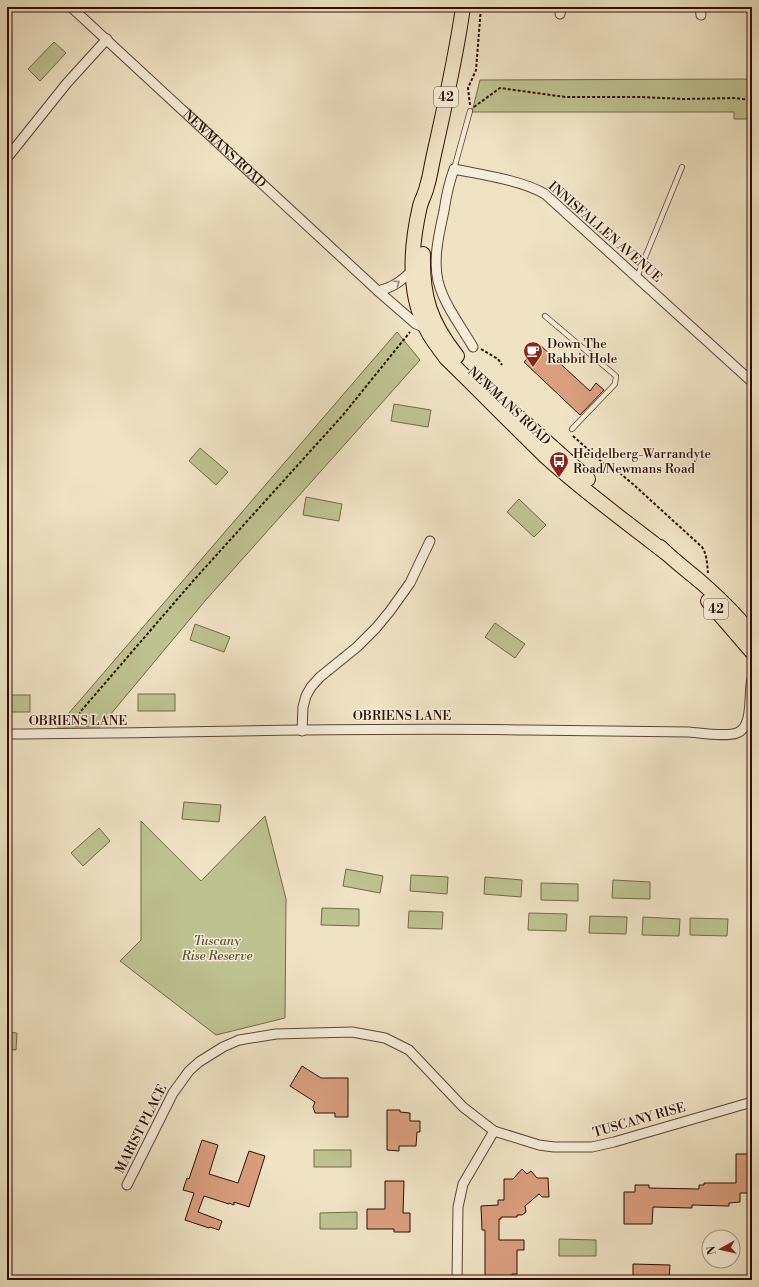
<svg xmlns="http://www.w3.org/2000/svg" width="759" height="1287" font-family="'Libre Bodoni',serif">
  <rect width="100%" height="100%" fill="#efe3c4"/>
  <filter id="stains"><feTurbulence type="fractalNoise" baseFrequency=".005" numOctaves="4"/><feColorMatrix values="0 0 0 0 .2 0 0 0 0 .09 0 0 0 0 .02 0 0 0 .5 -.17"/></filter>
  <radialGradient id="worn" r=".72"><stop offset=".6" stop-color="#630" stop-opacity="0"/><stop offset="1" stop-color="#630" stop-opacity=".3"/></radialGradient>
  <!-- green -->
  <g fill="#bec291" stroke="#766848">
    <path d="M54,42l12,11 -26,28 -12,-12z"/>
    <path d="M752,79v40h-18v-7h-262l8,-32z"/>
    <path d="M397,332l23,28 -215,241 -105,126h-43z"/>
    <path d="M394,404l37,6 -3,17 -37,-6z"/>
    <path d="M200,448l28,24 -12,13 -27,-24z"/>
    <path d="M306,497l36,7 -3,17 -36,-6z"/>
    <path d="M519,499l27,26 -12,12 -27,-25z"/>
    <path d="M495,623l30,21 -10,14 -30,-21z"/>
    <path d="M195,624l35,13 -6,15 -34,-12z"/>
    <rect x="138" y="694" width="37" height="17"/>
    <rect x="7" y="695" width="23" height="17"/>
    <path d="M184,802l37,3 -2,17 -37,-3z"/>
    <path d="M265,816l21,83 -1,119 -69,17 -96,-74 21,-21v-119l60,60z"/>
    <path d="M99,828l11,13 -27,25 -12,-13z"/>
    <path d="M346,869l37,7 -3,17 -37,-7z"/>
    <path d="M411,875l37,2 -1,17 -37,-3z"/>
    <path d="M485,877l37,3 -1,17 -37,-3z"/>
    <path d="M613,880l37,2v17l-38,-1z"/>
    <path d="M541,883l37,1v17l-37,-1z"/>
    <path d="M322,908l37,1v17l-38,-1z"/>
    <path d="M409,911l34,1 -1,17 -34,-1z"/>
    <path d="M529,913l38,1 -1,17 -38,-1z"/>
    <path d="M590,916l37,1 -1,17 -37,-1z"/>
    <path d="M643,917l37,2 -1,17 -37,-1z"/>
    <path d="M690,918l38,1 -1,17 -37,-1z"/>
    <path d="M7,1032l10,1 -1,17 -9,-1z"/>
    <rect x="314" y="1150" width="37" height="17"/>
    <path d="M357,1212v17h-37v-16z"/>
    <path d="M559,1239l37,1v16h-37z"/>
  </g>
  <!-- building -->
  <g fill="#d99f7f" stroke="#2e0f00">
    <path d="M540,345l50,46 6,-8 8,7 -24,25 -56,-53z"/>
    <path d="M302,1066l19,12h27v39h-13v-4h-20l-2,-6 2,-5 -25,-16z"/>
    <path d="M387,1110h13v2l10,1v8h10v11h-3l-1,14h-17v5l-12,-1z"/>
    <path d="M202,1140l16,5 -9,29 29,9 11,-32 16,5 -16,51 -15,-5v3l-5,-2v1l-25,-8 -6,16 24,9 -3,9 -9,-3 -1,1 -24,-8 9,-27 -11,-3 4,-12 2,1z"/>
    <path d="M736,1154h12v25h4v14h-12v9l-11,1v3l-37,-1v3l-39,-1 -1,17h-28v-32h11v-7h14v3l50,1v-4h5v-2h32z"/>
    <path d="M522,1169l5,5 4,-3 6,7h11l1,19h-7l-3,-3 -14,12 1,6 -4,3h-5v2h-16v2h-2v21h25v10h-7v24h-5v6h-21v-2h-6v-48h-3l-1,-24 17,-1v-5h6v-21h9z"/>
    <path d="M385,1181h19l-1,32h7v19h-16v-3h-27v-20h18z"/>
    <path d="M633,1264l37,1 -1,15h-36z"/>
  </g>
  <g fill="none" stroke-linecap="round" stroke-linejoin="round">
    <defs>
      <g id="lane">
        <path d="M454,169l16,-58"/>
        <path d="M637,277l45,-110"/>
        <path d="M545,316l71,60 -1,8 -43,45"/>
      </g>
      <g id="street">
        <path id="s1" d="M71,7l307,284 38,33 5,2 7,1"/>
        <path d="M700,7l1,8"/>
        <path d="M560,14l1,-7"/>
        <path d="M7,158l60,-75 40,-44"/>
        <path d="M378,291c16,-4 23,-10 35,-21"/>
        <path d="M473,347c-12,-21 -29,-42 -35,-66 -5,-23 1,-47 6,-70 2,-14 5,-28 10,-42 28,6 67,11 91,25l207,188"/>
        <path d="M302,731l1,-24 3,-11 5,-9 9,-10 37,-30 19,-19 14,-17 20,-28 20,-42"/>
        <path d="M7,734c173,-1 346,-7 520,-4 54,1 108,1 162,2 13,1 37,5 48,1 17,-6 11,-39 15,-54"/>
        <path d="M127,1185l46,-92 16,-22 10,-9 24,-15 16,-7 37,-6 76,-2 33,6 24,12 54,57 31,24 45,14 15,2h38l22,-5 138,-40"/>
        <path d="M457,1280l1,-73 5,-23 31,-53"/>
      </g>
      <g id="primary">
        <path d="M463,7c-7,51 -19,102 -30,152 -2,9 -3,18 -6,27 -1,6 -5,13 -7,20 -9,39 -13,85 6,122 5,11 13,20 20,30 33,32 65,65 98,97 38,35 81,66 122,98"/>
        <path d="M423,254c-1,43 7,68 34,102"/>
        <path d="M513,412l75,67"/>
        <path d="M660,547c13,13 28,24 42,36 18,16 36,33 50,52"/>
        <path d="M708,601l44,51"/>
      </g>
    </defs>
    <!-- lane casing -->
    <use href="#lane" stroke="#5e4431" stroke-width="6"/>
    <!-- street casing -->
    <use href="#street" stroke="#5e4431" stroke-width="11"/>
    <!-- primary casing -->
    <use href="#primary" stroke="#2e0f00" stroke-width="16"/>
    <!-- path -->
    <g stroke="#2e0f00" stroke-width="2" stroke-dasharray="3 2" stroke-linecap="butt">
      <path d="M470,105l-2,-17 8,-18 5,-63"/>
      <path d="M474,107l26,-19 65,9h75l44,2 50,-1 18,2"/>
      <path d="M481,349l17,10 4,6"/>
      <path d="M573,436l30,27 12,6 19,16 68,62c5,7 5,17 6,26"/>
      <path d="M74,724l7,-13 112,-130 150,-166 67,-83"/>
    </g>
    <!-- lane -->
    <use href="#lane" stroke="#f5edd9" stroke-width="4.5"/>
    <!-- street -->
    <use href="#street" stroke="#f5edd9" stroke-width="9"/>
    <!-- primary -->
    <use href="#primary" stroke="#efe3c4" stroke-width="14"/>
  </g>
  <!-- one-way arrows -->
  <defs><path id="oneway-chevron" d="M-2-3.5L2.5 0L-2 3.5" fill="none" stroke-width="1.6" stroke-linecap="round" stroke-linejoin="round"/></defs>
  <use stroke="#9b8977" href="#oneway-chevron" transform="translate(397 283) rotate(-35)"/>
  <!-- icons -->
  <defs>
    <symbol id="cafe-pin" viewBox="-11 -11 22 30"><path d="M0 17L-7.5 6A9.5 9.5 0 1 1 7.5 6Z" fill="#8f2418" stroke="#f5edd9"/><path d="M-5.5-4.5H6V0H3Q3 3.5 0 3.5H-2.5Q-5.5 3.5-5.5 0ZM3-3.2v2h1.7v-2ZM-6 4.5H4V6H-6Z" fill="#fff"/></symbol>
    <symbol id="bus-pin" viewBox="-11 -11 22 30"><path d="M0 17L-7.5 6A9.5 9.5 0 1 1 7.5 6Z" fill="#8f2418" stroke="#f5edd9"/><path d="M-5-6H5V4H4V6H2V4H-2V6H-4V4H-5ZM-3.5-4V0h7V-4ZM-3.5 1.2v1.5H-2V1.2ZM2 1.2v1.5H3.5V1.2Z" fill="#fff"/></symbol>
  </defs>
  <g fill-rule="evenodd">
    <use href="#cafe-pin" x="522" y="340" width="22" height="30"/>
    <use href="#bus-pin" x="548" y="450" width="22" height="30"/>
  </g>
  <g text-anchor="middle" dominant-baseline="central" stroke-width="3" stroke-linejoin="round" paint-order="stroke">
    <!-- shield labels -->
    <g fill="#f5edd9" stroke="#6a5241" stroke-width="1">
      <rect x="434" y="87" width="24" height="20" rx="3"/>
      <rect x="704" y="599" width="24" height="20" rx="3"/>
    </g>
    <g font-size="12" font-weight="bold" fill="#2e0f00">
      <text x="446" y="97">42</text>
      <text x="716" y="609">42</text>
    </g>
    <!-- street labels -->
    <g font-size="13" fill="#2e0f00" stroke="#f5edd9">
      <text stroke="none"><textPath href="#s1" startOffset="209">NEWMANS ROAD</textPath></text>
      <text transform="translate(605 232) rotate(41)">INNISFALLEN AVENUE</text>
      <text transform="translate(509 406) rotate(43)">NEWMANS ROAD</text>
      <text x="402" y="716">OBRIENS LANE</text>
      <text x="78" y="721">OBRIENS LANE</text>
      <text transform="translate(639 1120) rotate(-16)">TUSCANY RISE</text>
      <text transform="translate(141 1129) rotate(-63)">MARIST PLACE</text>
    </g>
    <!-- poi labels -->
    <g font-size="13" fill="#2e0f00" stroke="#f5edd9" text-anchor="start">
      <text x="547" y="344">Down The<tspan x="547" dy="15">Rabbit Hole</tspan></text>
      <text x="573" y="454">Heidelberg-Warrandyte<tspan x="573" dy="15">Road/Newmans Road</tspan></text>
    </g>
    <!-- park labels -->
    <g font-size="13" font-style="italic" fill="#604e33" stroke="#f5edd9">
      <text x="217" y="941">Tuscany<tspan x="217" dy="15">Rise Reserve</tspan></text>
    </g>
  </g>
  <!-- margin -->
  <rect width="759" height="1287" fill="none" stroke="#efe3c4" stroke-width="24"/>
  <rect x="8" y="8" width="743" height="1271" fill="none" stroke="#2e0f00" stroke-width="2"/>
  <rect x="12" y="12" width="735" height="1263" fill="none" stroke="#2e0f00"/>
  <!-- north arrow -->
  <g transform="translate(721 1249) rotate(262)"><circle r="19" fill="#f5edd9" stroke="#a59482"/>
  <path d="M0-3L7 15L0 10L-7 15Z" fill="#8f2418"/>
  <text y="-6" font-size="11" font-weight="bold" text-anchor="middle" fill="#2e0f00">N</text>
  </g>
  <rect width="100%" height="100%" filter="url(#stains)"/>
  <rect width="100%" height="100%" fill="url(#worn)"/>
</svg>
